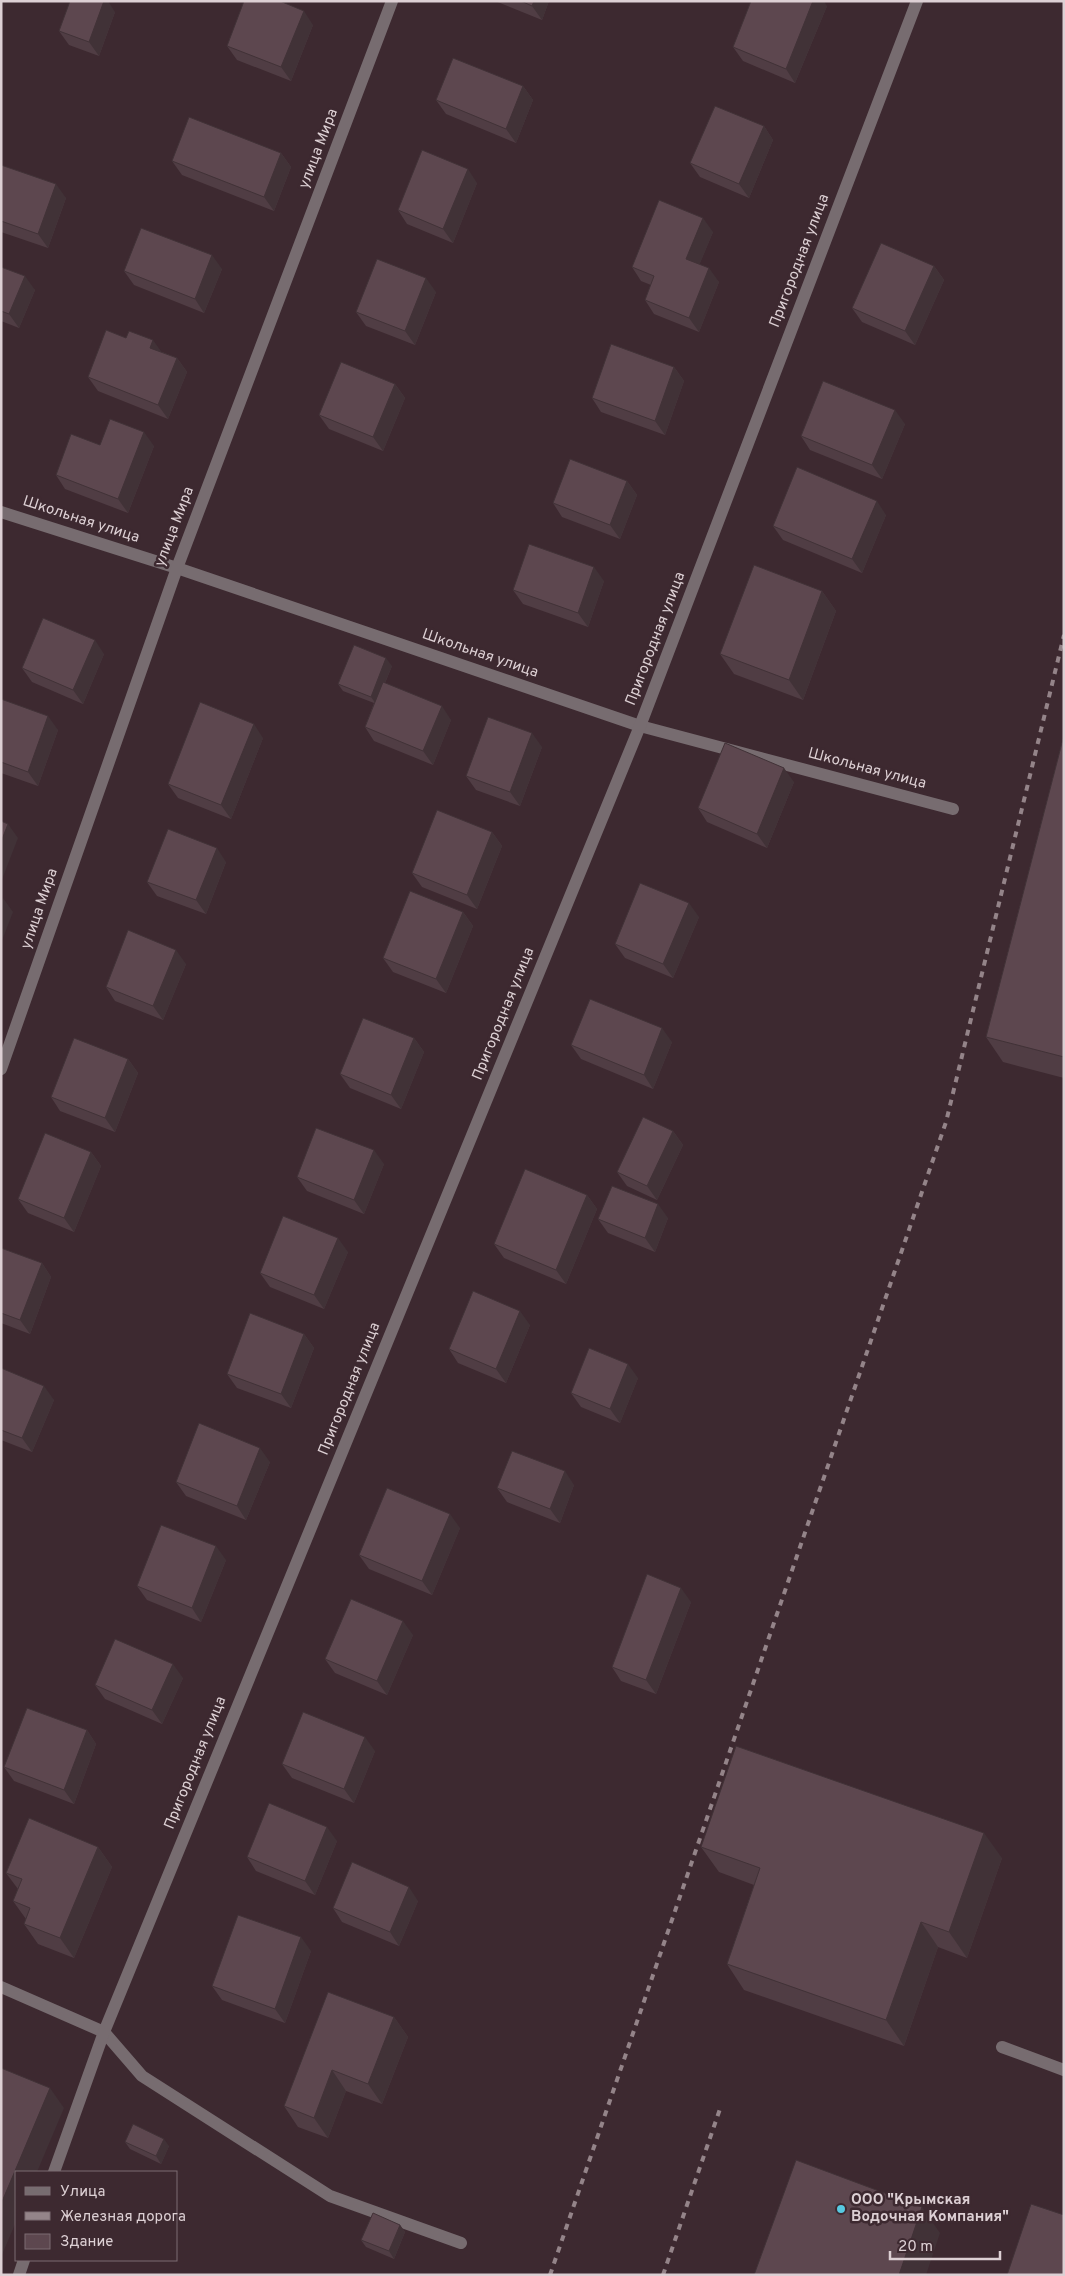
<svg xmlns="http://www.w3.org/2000/svg" width="1065" height="2276" font-family="Overpass,sans-serif">
  <rect width="100%" height="100%" fill="#3d2930"/>
  <g fill="none" stroke-linecap="round" stroke-linejoin="round">
    <!-- minor -->
    <g stroke="#776c70" stroke-width="12">
      <path d="M1,512l176,56 463,158 313,83"/>
      <path d="M1,1069l176,-501 215,-567"/>
      <path d="M1,1987l103,45 38,44 188,120 131,47"/>
      <path d="M1002,2047l62,23"/>
      <path d="M54,2172l50,-140 536,-1306 277,-725"/>
      <path d="M19,2275l5,-15"/>
    </g>
    <!-- rail -->
    <g stroke="#948489" stroke-width="4" stroke-dasharray="6 6" stroke-linecap="butt">
      <path d="M550,2275l396,-1153 118,-487"/>
      <path d="M663,2275l58,-169"/>
    </g>
  </g>
  <!-- wall -->
  <g fill="#503d44">
    <path d="M495,1h54l-7,19z"/>
    <path d="M827,6l-32,77 -52,-22 -10,-14z"/>
    <path d="M115,12l-16,44 -30,-11 -10,-14z"/>
    <path d="M313,25l-22,56 -54,-21 -10,-14z"/>
    <path d="M523,86l10,14 -17,43 -70,-29 -10,-14z"/>
    <path d="M764,126l9,14 -24,58 -49,-21 -10,-14z"/>
    <path d="M281,153l10,14 -17,44 -92,-36 -10,-14z"/>
    <path d="M1,165l65,33 -18,50 -47,-16z"/>
    <path d="M477,183l-24,60 -46,-19 -9,-14z"/>
    <path d="M713,232l-14,33 20,17 -20,50 -45,-18 -9,-14 6,-15 -10,-4 -9,-14z"/>
    <path d="M934,266l10,14 -29,65 -53,-23 -10,-14z"/>
    <path d="M1,267l34,23 -16,38 -18,-7z"/>
    <path d="M222,269l-18,44 -70,-28 -10,-14z"/>
    <path d="M436,292l-21,53 -49,-19 -10,-14z"/>
    <path d="M162,352l15,6 10,14 -19,47 -70,-28 -10,-14z"/>
    <path d="M674,367l10,14 -19,54 -64,-23 -9,-14z"/>
    <path d="M395,384l10,14 -22,53 -54,-22 -10,-14z"/>
    <path d="M905,424l-23,55 -72,-29 -9,-14z"/>
    <path d="M100,445l54,1 -26,67 -63,-24 -9,-14z"/>
    <path d="M627,481l10,14 -17,44 -58,-22 -9,-14z"/>
    <path d="M886,515l-24,58 -79,-33 -10,-14z"/>
    <path d="M604,581l-16,46 -65,-23 -10,-14z"/>
    <path d="M822,591l14,20 -33,89 -69,-26 -14,-20z"/>
    <path d="M104,654l-21,50 -51,-22 -10,-14z"/>
    <path d="M392,666l-7,17 66,37 -18,45 -59,-24 -9,-14 9,-24 -31,-12 -5,-7z"/>
    <path d="M1,699l57,31 -20,56 -37,-13z"/>
    <path d="M1064,735v343l-61,-16 -17,-25z"/>
    <path d="M263,738l-32,81 -53,-21 -10,-14z"/>
    <path d="M542,747l-22,59 -44,-16 -10,-14z"/>
    <path d="M794,782l-27,66 -60,-26 -9,-14z"/>
    <path d="M492,832l10,14 -25,63 -55,-22 -10,-14z"/>
    <path d="M226,862l-20,52 -49,-18 -10,-14z"/>
    <path d="M463,912l10,14 -27,67 -53,-21 -10,-14z"/>
    <path d="M699,917l-26,61 -48,-20 -10,-14z"/>
    <path d="M186,964l-23,56 -48,-19 -9,-14z"/>
    <path d="M414,1038l10,14 -23,57 -51,-21 -10,-14z"/>
    <path d="M672,1042l-19,47 -72,-30 -10,-14z"/>
    <path d="M128,1059l10,14 -23,59 -55,-21 -9,-14z"/>
    <path d="M673,1131l10,14 -26,55 -30,-14 -10,-14z"/>
    <path d="M91,1152l10,14 -27,66 -46,-19 -10,-14z"/>
    <path d="M384,1164l-20,50 -57,-23 -10,-14z"/>
    <path d="M587,1195l10,14 -31,75 -62,-26 -10,-14z"/>
    <path d="M668,1218l-13,34 -47,-19 -10,-14z"/>
    <path d="M1,1248l41,15 9,14 -21,57 -29,-11z"/>
    <path d="M348,1252l-24,57 -54,-22 -10,-14z"/>
    <path d="M530,1325l-24,58 -48,-20 -9,-14z"/>
    <path d="M304,1334l10,14 -23,60 -54,-20 -10,-14z"/>
    <path d="M1,1368l53,32 -22,52 -31,-12z"/>
    <path d="M638,1378l-18,45 -39,-16 -10,-14z"/>
    <path d="M270,1462l-24,58 -60,-24 -10,-14z"/>
    <path d="M574,1485l-14,38 -53,-21 -10,-14z"/>
    <path d="M460,1528l-28,67 -63,-26 -10,-14z"/>
    <path d="M226,1560l-25,62 -54,-22 -10,-14z"/>
    <path d="M691,1602l-35,92 -35,-13 -9,-14z"/>
    <path d="M413,1635l-26,60 -52,-22 -10,-14z"/>
    <path d="M183,1678l-21,46 -57,-25 -10,-14z"/>
    <path d="M87,1730l9,14 -22,60 -60,-23 -10,-14z"/>
    <path d="M375,1751l-21,52 -62,-25 -10,-14z"/>
    <path d="M337,1841l-22,54 -59,-24 -9,-14z"/>
    <path d="M98,1847l14,20 -38,91 -36,-14 -14,-20 2,-5 -13,-18 5,-12 -12,-16z"/>
    <path d="M701,1847l301,11 -35,100 -29,-11 -34,99 -160,-56 -17,-26 27,-79 -35,-13z"/>
    <path d="M418,1901l-19,45 -57,-24 -9,-14z"/>
    <path d="M311,1951l-26,72 -63,-23 -10,-14z"/>
    <path d="M394,2017l14,20 -26,67 -36,-13 -18,47 -30,-11 -14,-21z"/>
    <path d="M125,2142l44,4 -8,18 -31,-15z"/>
    <path d="M400,2225l5,7 -11,27 -28,-12 -5,-7z"/>
  </g>
  <!-- shaded-wall -->
  <g fill="#413237">
    <path d="M104,1h4l7,11 -16,44 -10,-14z"/>
    <path d="M534,1h15l-7,19 -10,-14z"/>
    <path d="M813,1h11l3,5 -32,77 -9,-14z"/>
    <path d="M304,11l9,14 -22,56 -10,-14z"/>
    <path d="M523,86l10,14 -17,43 -10,-14z"/>
    <path d="M764,126l9,14 -24,58 -10,-14z"/>
    <path d="M281,153l10,14 -17,44 -10,-14z"/>
    <path d="M468,169l9,14 -24,60 -10,-14z"/>
    <path d="M56,184l10,14 -18,50 -10,-14z"/>
    <path d="M703,218l10,14 -17,41 -10,-14z"/>
    <path d="M212,255l10,14 -18,44 -9,-14z"/>
    <path d="M934,266l10,14 -29,65 -10,-14z"/>
    <path d="M709,268l10,14 -20,50 -10,-14z"/>
    <path d="M25,276l10,14 -16,38 -10,-14z"/>
    <path d="M426,278l10,14 -21,53 -10,-14z"/>
    <path d="M153,340l10,14 -13,-6z"/>
    <path d="M177,358l10,14 -19,47 -10,-14z"/>
    <path d="M674,367l10,14 -19,54 -10,-14z"/>
    <path d="M395,384l10,14 -22,53 -10,-14z"/>
    <path d="M895,410l10,14 -23,55 -10,-14z"/>
    <path d="M144,432l10,14 -26,67 -10,-14z"/>
    <path d="M627,481l10,14 -17,44 -10,-14z"/>
    <path d="M877,501l9,14 -24,58 -10,-14z"/>
    <path d="M594,567l10,14 -16,46 -10,-14z"/>
    <path d="M822,591l14,20 -33,89 -14,-20z"/>
    <path d="M95,640l9,14 -21,50 -10,-14z"/>
    <path d="M386,658l6,8 -16,38 -5,-7z"/>
    <path d="M442,706l9,14 -18,45 -10,-14z"/>
    <path d="M48,716l10,14 -20,56 -10,-14z"/>
    <path d="M254,724l9,14 -32,81 -10,-14z"/>
    <path d="M532,733l10,14 -22,59 -10,-14z"/>
    <path d="M784,768l10,14 -27,66 -10,-14z"/>
    <path d="M8,824l10,14 -17,44v-40z"/>
    <path d="M492,832l10,14 -25,63 -10,-14z"/>
    <path d="M217,848l9,14 -20,52 -10,-14z"/>
    <path d="M3,898l10,14 -12,31v-39z"/>
    <path d="M689,903l10,14 -26,61 -10,-14z"/>
    <path d="M463,912l10,14 -27,67 -10,-14z"/>
    <path d="M176,950l10,14 -23,56 -10,-14z"/>
    <path d="M662,1028l10,14 -19,47 -9,-14z"/>
    <path d="M414,1038l10,14 -23,57 -10,-14z"/>
    <path d="M128,1059l10,14 -23,59 -10,-14z"/>
    <path d="M673,1131l10,14 -26,55 -10,-14z"/>
    <path d="M374,1150l10,14 -20,50 -10,-14z"/>
    <path d="M91,1152l10,14 -27,66 -10,-14z"/>
    <path d="M587,1195l10,14 -31,75 -10,-14z"/>
    <path d="M658,1204l10,14 -13,34 -10,-14z"/>
    <path d="M338,1238l10,14 -24,57 -10,-14z"/>
    <path d="M42,1263l9,14 -21,57 -10,-14z"/>
    <path d="M520,1311l10,14 -24,58 -10,-14z"/>
    <path d="M304,1334l10,14 -23,60 -10,-14z"/>
    <path d="M628,1364l10,14 -18,45 -10,-14z"/>
    <path d="M44,1386l10,14 -22,52 -10,-14z"/>
    <path d="M260,1448l10,14 -24,58 -9,-14z"/>
    <path d="M565,1471l9,14 -14,38 -10,-14z"/>
    <path d="M450,1514l10,14 -28,67 -10,-14z"/>
    <path d="M216,1546l10,14 -25,62 -9,-14z"/>
    <path d="M681,1588l10,14 -35,92 -10,-14z"/>
    <path d="M403,1621l10,14 -26,60 -10,-14z"/>
    <path d="M173,1664l10,14 -21,46 -10,-14z"/>
    <path d="M87,1730l9,14 -22,60 -10,-14z"/>
    <path d="M365,1737l10,14 -21,52 -10,-14z"/>
    <path d="M327,1827l10,14 -22,54 -10,-14z"/>
    <path d="M984,1833l18,25 -35,100 -18,-26z"/>
    <path d="M98,1847l14,20 -38,91 -14,-20z"/>
    <path d="M409,1887l9,14 -19,45 -9,-14z"/>
    <path d="M921,1922l17,25 -34,99 -18,-26z"/>
    <path d="M301,1937l10,14 -26,72 -10,-14z"/>
    <path d="M394,2017l14,20 -26,67 -14,-20z"/>
    <path d="M332,2070l14,21 -18,47 -14,-20z"/>
    <path d="M50,2088l14,20 -27,64h-21v50l-15,35v-53z"/>
    <path d="M164,2139l5,7 -8,18 -5,-8z"/>
    <path d="M922,2207l18,26 -14,42h-27z"/>
    <path d="M400,2225l5,7 -11,27 -5,-8z"/>
  </g>
  <!-- building -->
  <g fill="#5d474f" stroke="#413237">
    <path d="M70,1h34l-15,41 -30,-11z"/>
    <path d="M244,1h36l24,10 -23,56 -54,-21z"/>
    <path d="M521,1h13l-2,5z"/>
    <path d="M751,1h62l-27,68 -53,-22z"/>
    <path d="M453,58l70,28 -17,43 -70,-29z"/>
    <path d="M715,106l49,20 -25,58 -49,-21z"/>
    <path d="M189,117l92,36 -17,44 -92,-36z"/>
    <path d="M422,150l46,19 -25,60 -45,-19z"/>
    <path d="M1,165l55,19 -18,50 -37,-13z"/>
    <path d="M659,200l44,18 -17,41 23,9 -20,50 -44,-18 9,-24 -22,-9z"/>
    <path d="M141,228l71,27 -17,44 -71,-28z"/>
    <path d="M881,243l53,23 -29,65 -53,-23z"/>
    <path d="M377,259l49,19 -21,53 -49,-19z"/>
    <path d="M1,267l24,9 -16,38 -8,-3z"/>
    <path d="M106,330l20,8 3,-7 24,9 -3,8 27,10 -19,47 -70,-28z"/>
    <path d="M611,344l63,23 -19,54 -63,-23z"/>
    <path d="M341,362l54,22 -22,53 -54,-22z"/>
    <path d="M823,381l72,29 -23,55 -71,-29z"/>
    <path d="M110,419l34,13 -26,67 -62,-24 15,-41 29,11z"/>
    <path d="M570,459l57,22 -17,44 -57,-22z"/>
    <path d="M797,467l80,34 -25,58 -79,-33z"/>
    <path d="M529,544l65,23 -16,46 -65,-23z"/>
    <path d="M754,565l68,26 -33,89 -69,-26z"/>
    <path d="M43,618l52,22 -22,50 -51,-22z"/>
    <path d="M354,645l32,13 -15,39 -33,-13z"/>
    <path d="M383,682l59,24 -19,45 -58,-24z"/>
    <path d="M1,699l47,17 -20,56 -27,-10z"/>
    <path d="M200,702l54,22 -33,81 -53,-21z"/>
    <path d="M488,717l44,16 -22,59 -44,-16z"/>
    <path d="M1064,735v322l-78,-20z"/>
    <path d="M725,743l59,25 -27,66 -59,-26z"/>
    <path d="M437,810l55,22 -25,63 -55,-22z"/>
    <path d="M1,821l7,3 -7,18z"/>
    <path d="M168,829l49,19 -21,52 -49,-18z"/>
    <path d="M640,883l49,20 -26,61 -48,-20z"/>
    <path d="M410,891l53,21 -27,67 -53,-21z"/>
    <path d="M128,930l48,20 -23,56 -47,-19z"/>
    <path d="M590,999l72,29 -18,47 -73,-30z"/>
    <path d="M363,1018l51,20 -23,57 -51,-21z"/>
    <path d="M74,1038l54,21 -23,59 -54,-21z"/>
    <path d="M643,1117l30,14 -26,55 -30,-14z"/>
    <path d="M316,1128l58,22 -20,50 -57,-23z"/>
    <path d="M45,1133l46,19 -27,66 -46,-19z"/>
    <path d="M525,1169l62,26 -31,75 -62,-26z"/>
    <path d="M612,1186l46,18 -13,34 -47,-19z"/>
    <path d="M283,1216l55,22 -24,57 -54,-22z"/>
    <path d="M1,1248l41,15 -22,57 -19,-7z"/>
    <path d="M473,1291l47,20 -24,58 -47,-20z"/>
    <path d="M250,1313l54,21 -23,60 -54,-20z"/>
    <path d="M589,1348l39,16 -18,45 -39,-16z"/>
    <path d="M1,1368l43,18 -22,52 -21,-8z"/>
    <path d="M199,1423l61,25 -23,58 -61,-24z"/>
    <path d="M512,1451l53,20 -15,38 -53,-21z"/>
    <path d="M387,1488l63,26 -28,67 -63,-26z"/>
    <path d="M161,1525l55,21 -24,62 -55,-22z"/>
    <path d="M647,1574l34,14 -35,92 -34,-13z"/>
    <path d="M351,1599l52,22 -26,60 -52,-22z"/>
    <path d="M115,1639l58,25 -21,46 -57,-25z"/>
    <path d="M27,1708l60,22 -23,60 -60,-23z"/>
    <path d="M303,1712l62,25 -21,52 -62,-25z"/>
    <path d="M736,1746l248,87 -35,99 -28,-10 -35,98 -159,-56 33,-96 -59,-21z"/>
    <path d="M269,1803l58,24 -22,54 -58,-24z"/>
    <path d="M29,1818l69,29 -38,91 -36,-14 6,-16 -17,-7 9,-22 -16,-6z"/>
    <path d="M352,1862l57,25 -19,45 -57,-24z"/>
    <path d="M238,1915l63,22 -26,72 -63,-23z"/>
    <path d="M328,1992l66,25 -26,67 -36,-14 -18,48 -30,-12z"/>
    <path d="M1,2068l49,20 -49,116z"/>
    <path d="M133,2124l31,15 -8,17 -31,-14z"/>
    <path d="M796,2160l126,47 -23,68h-145z"/>
    <path d="M1031,2204l33,11v60h-57z"/>
    <path d="M373,2213l27,12 -11,26 -28,-11z"/>
  </g>
  <!-- markers -->
  <circle fill="#57c9e1" stroke="#3d2930" stroke-width="2" cx="841" cy="2209" r="5"/>
  <g text-anchor="middle" dominant-baseline="central" stroke-width="5" stroke-linejoin="round" paint-order="stroke">
    <!-- street labels -->
    <g font-size="15" fill="#ddd0d4" stroke="#3d2930">
      <text transform="translate(319 149) rotate(-69)">улица Мира</text>
      <text transform="translate(800 261) rotate(-69)">Пригородная улица</text>
      <text transform="translate(81 520) rotate(18)">Школьная улица</text>
      <text transform="translate(175 527) rotate(-69)">улица Мира</text>
      <text transform="translate(656 639) rotate(-69)">Пригородная улица</text>
      <text transform="translate(480 654) rotate(19)">Школьная улица</text>
      <text transform="translate(867 769) rotate(15)">Школьная улица</text>
      <text transform="translate(40 909) rotate(-71)">улица Мира</text>
      <text transform="translate(504 1014) rotate(-68)">Пригородная улица</text>
      <text transform="translate(350 1389) rotate(-68)">Пригородная улица</text>
      <text transform="translate(196 1763) rotate(-68)">Пригородная улица</text>
    </g>
    <!-- poi labels -->
    <g font-size="15" font-weight="bold" fill="#ddd0d4" stroke="#3d2930" text-anchor="start">
      <text x="851" y="2200">ООО "Крымская<tspan x="851" dy="17">Водочная Компания"</tspan></text>
    </g>
  </g>
  <!-- border -->
  <rect width="1065" height="2276" fill="none" stroke="#ddd0d4" stroke-width="5"/>
  <!-- legend -->
  <rect x="15" y="2171" width="162" height="90" fill="#3d2930" stroke="#7d6c72"/>
  <rect x="25" y="2187" width="25" height="8" fill="#776c70" stroke="#7d6c72"/>
  <text x="60" y="2196" font-size="15" fill="#ddd0d4">Улица</text>
  <rect x="25" y="2212" width="25" height="8" fill="#948489" stroke="#7d6c72"/>
  <text x="60" y="2221" font-size="15" fill="#ddd0d4">Железная дорога</text>
  <rect x="25" y="2234" width="25" height="15" fill="#5d474f" stroke="#7d6c72"/>
  <text x="60" y="2246" font-size="15" fill="#ddd0d4">Здание</text>
  <!-- scale -->
  <path d="M890 2251v8h110v-8" fill="none" stroke="#ddd0d4" stroke-width="2.5"/>
  <text x="898" y="2251" font-size="15" fill="#ddd0d4" stroke="#3d2930" stroke-width="4" paint-order="stroke">20 m</text>
</svg>
